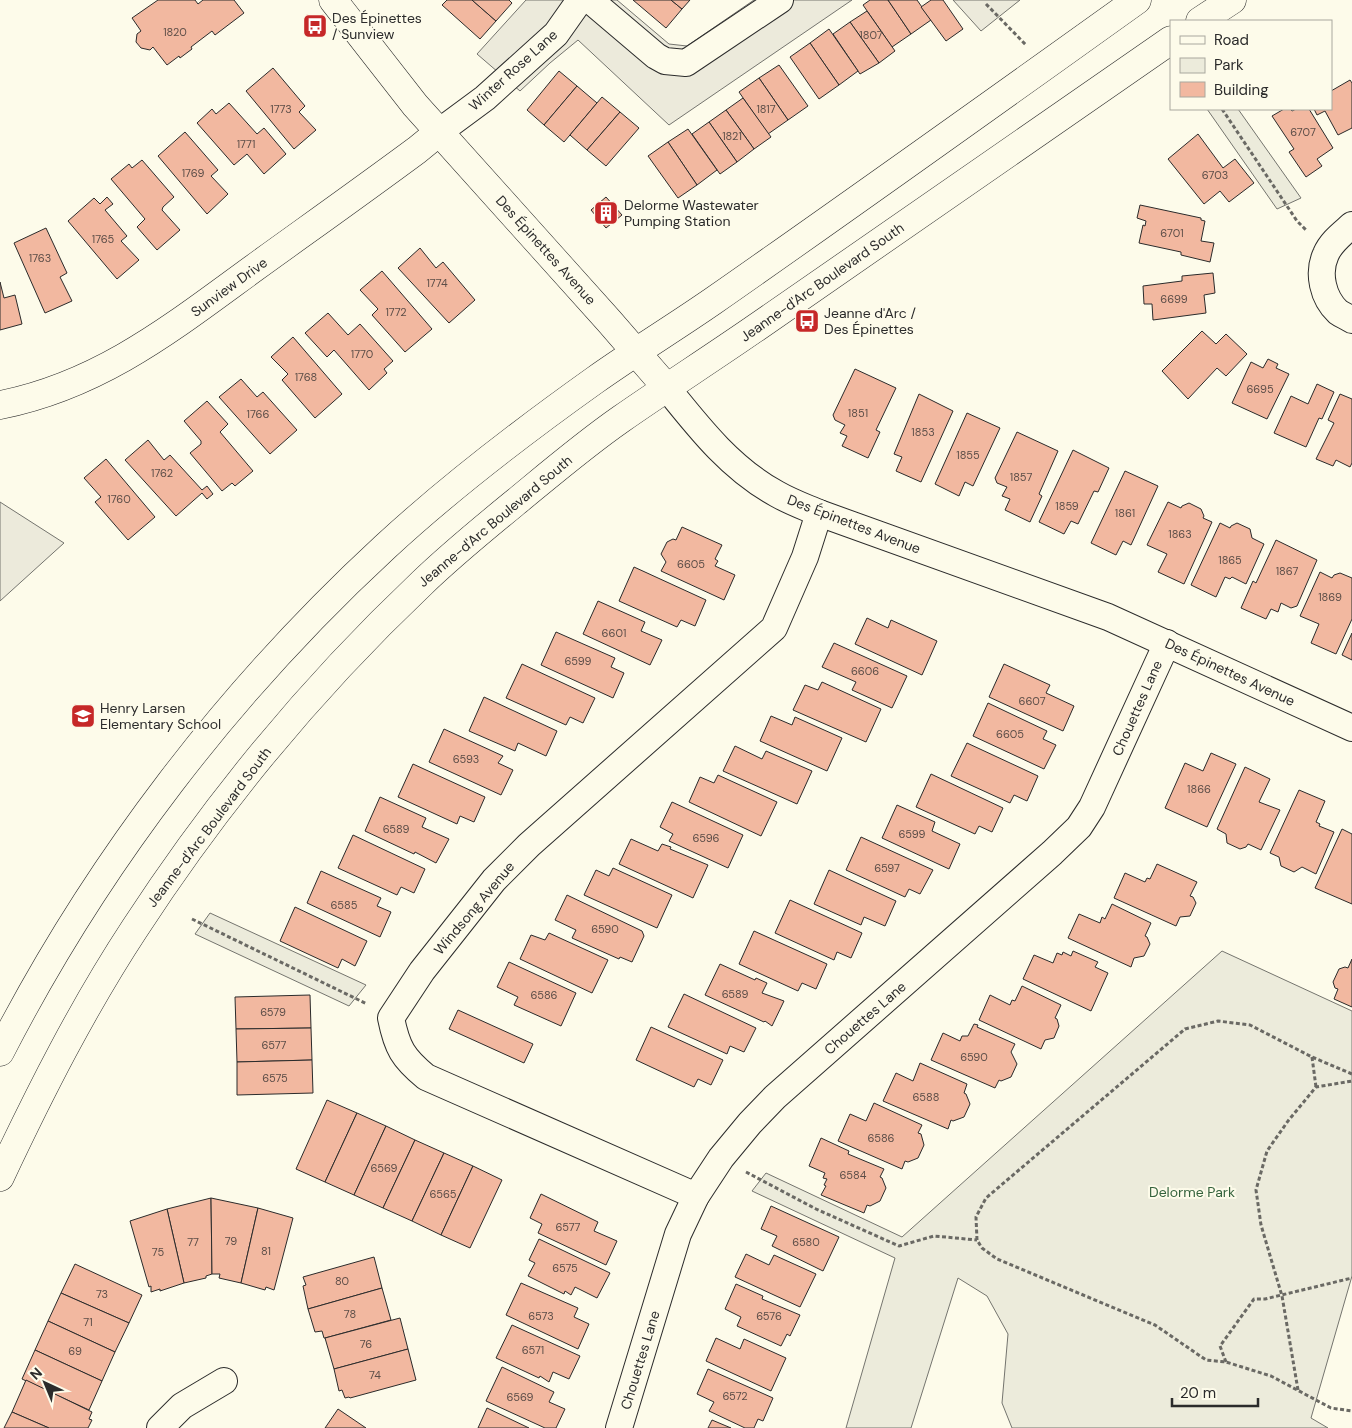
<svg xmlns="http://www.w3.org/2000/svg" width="1352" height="1428" font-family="'DM Sans',sans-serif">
  <rect width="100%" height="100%" fill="#fdfbea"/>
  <!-- green -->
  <g fill="#ecebdb" stroke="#74746e">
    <path d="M1207,109h31l63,89 -24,11z"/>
    <path d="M210,913l156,72 -17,21 -154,-72z"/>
    <path d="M1222,951l130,60v265l-41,142 17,10h-316l-10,-25 6,-69 -21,-38 -29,-18 -47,150h-65l49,-170 -143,-67 14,-18 136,64z"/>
  </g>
  <!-- parking -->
  <g fill="#eceadb" stroke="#74746e">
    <path d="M526,0h91l52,44 18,2 67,-46h98l-183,125 -91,-85 -28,23 -30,28 -43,-37z"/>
    <path d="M953,0h67l-39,31z"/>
    <path d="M0,502l64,41 -64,58z"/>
  </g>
  <!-- building -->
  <g fill="#f2b8a0" stroke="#2b2b2b">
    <path d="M158,0h37l3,4 5,-4h31l10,13 -29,22 -3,-4 -21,16 1,2 -12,9 -1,-2 -12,9 -14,-18 -3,3 -9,-2 -5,-6 1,-8 4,-3 -9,-13z"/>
    <path d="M447,0h25l24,21 -16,18 -38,-34z"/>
    <path d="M472,0h37l3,3 -16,18z"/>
    <path d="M633,0h38l11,9 -16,19z"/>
    <path d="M671,0h19l-8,9z"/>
    <path d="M870,0h18l23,34 -19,13 -29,-42z"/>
    <path d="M888,0h29l14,20 -20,14z"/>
    <path d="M931,0h12l20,29 -17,12 -25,-34z"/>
    <path d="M867,11l28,40 -16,12 -29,-41z"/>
    <path d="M850,22l29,41 -19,11 -27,-40z"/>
    <path d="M829,29l29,42 -19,14 -29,-42z"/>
    <path d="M810,43l29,42 -20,14 -29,-42z"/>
    <path d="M779,65l29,41 -20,14 -29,-42z"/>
    <path d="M273,68l32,38 -6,6 17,18 -22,19 -48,-58z"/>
    <path d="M559,71l18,15 -33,39 -17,-15z"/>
    <path d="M759,78l29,42 -20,14 -29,-42z"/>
    <path d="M1350,80l2,3v45l-14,7 -13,-24 -8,4 -3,-6h17v-18z"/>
    <path d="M577,86l20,17 -33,39 -20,-17z"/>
    <path d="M602,97l18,15 -33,38 -17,-15z"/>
    <path d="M743,98l28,39 -17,12 -28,-39z"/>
    <path d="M229,103l28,31 7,-6 22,26 -22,20 -17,-20 -13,11 -37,-42 15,-14 4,5z"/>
    <path d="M1284,109h6l2,2 4,-2h13l24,39 -16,11 5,7 -16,11 -17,-25 5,-3 -22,-33z"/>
    <path d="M726,110l28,39 -17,13 -28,-40z"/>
    <path d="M620,112l19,16 -33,38 -19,-16z"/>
    <path d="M709,122l28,40 -17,12 -28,-40z"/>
    <path d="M688,129l29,41 -20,15 -29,-43z"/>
    <path d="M185,132l33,38 -7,6 17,18 -21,20 -49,-58z"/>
    <path d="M1198,134l25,34 12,-9 19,24 -25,19 -9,-11 -16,13 -36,-45z"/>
    <path d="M668,142l29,43 -19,13 -30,-42z"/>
    <path d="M142,160l32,37 -11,10 -1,3 18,20 -23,20 -20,-23 8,-8 -34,-40 18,-15 3,4z"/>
    <path d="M107,197l6,7 -8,6 22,26 -6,5 18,19 -22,19 -49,-58 26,-23 6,6z"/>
    <path d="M606,197l16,18 -16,13 -15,-18z"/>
    <path d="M1140,205l61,13v2l4,1 -4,20 13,2 -4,19 -29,-7v-3l-42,-9 4,-18 2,1 1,-5 -9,-3z"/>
    <path d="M46,228l21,45 -7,4 12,24 -27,12 -31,-70z"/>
    <path d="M420,248l16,20 7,-6 32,38 -26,23 -51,-55z"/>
    <path d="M382,271l50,58 -27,23 -33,-37 6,-6 -18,-19z"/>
    <path d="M1213,273l2,20 -11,2 2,18 -53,7 -1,-16h-8l-1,-18 39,-5v-5z"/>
    <path d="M0,282l4,16 11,-3 7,29 -22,6z"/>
    <path d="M328,313l20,22 12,-11 33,37 -9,8 3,4 -18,17 -35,-40 -7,7 -22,-24z"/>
    <path d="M1202,331l14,13 10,-10 21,20 -21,22 -9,-8 -29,31 -26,-28z"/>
    <path d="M293,337l49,57 -27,24 -33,-38 6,-6 -17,-17z"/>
    <path d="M1268,359l10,5 -2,4 13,6 -22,45 -35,-16 19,-41 12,6z"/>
    <path d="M855,369l41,19 -20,42 4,2 -12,26 -26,-12 5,-10 -7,-3 5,-8 -10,-5 -2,-5z"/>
    <path d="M241,379l16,18 6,-5 34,38 -27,24 -51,-57z"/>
    <path d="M1317,384l17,8 -12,27 -3,-1 -13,29 -32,-14 17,-37 17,8z"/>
    <path d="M919,394l34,17 -32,71 -25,-11 6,-14 -8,-3z"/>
    <path d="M1340,394l12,5v64l-2,4 -14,-7 -3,6 -17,-7 18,-36 -6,-3z"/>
    <path d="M207,401l21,23 -8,8 33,39 -18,15 -3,-3 -10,8 -32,-38 11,-9v-3l-17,-20z"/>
    <path d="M967,413l33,15 -27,58 -8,-4 -6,14 -24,-12z"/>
    <path d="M1017,432l41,19 -19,43 3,2 -12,26 -25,-12 5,-11 -8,-3 5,-9 -10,-4 -2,-5z"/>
    <path d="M148,440l16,20 6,-5 32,35 5,-4 6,8 -6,5 -5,-6 -26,23 -51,-56z"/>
    <path d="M1073,450l36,18 -11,24 -4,-1 -16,33 -7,-3 -7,13 -25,-12z"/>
    <path d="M106,459l49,58 -27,23 -33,-38 6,-5 -17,-19z"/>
    <path d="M1125,471l33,15 -27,59 -8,-4 -7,14 -25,-12z"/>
    <path d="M1168,502l13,6 1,-2 7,-3 12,6 3,7 -1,2 9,4 -28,62 -26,-12 9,-18 -20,-9z"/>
    <path d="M1220,523l10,5 1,-2 6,-3 13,6 2,9 12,6 -18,40 -14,-7 -2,2 -5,-2 -9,20 -25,-12z"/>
    <path d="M682,527l40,18 -7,14 3,2 -3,5 20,9 -11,25 -63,-29 5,-9 -5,-8 6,-12 6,-3 3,1z"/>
    <path d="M1276,540l41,20 -20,46 -6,2 -10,-5 -3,9 -7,-3 -5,10 -25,-11 12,-27 3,2z"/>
    <path d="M634,567l72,33 -11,26 -14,-6 -4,7 -58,-26z"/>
    <path d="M1320,572l12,6 2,-3 6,-2 12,5v41l-16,35 -25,-11 8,-19 -19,-8z"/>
    <path d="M598,601l47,21 -4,9 21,9 -12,25 -67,-31z"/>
    <path d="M867,618l21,10 3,-8 46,21 -15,34 -67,-31z"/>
    <path d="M556,632l59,26 -4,9 13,6 -11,25 -72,-33z"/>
    <path d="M1352,633v27l-10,-5z"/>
    <path d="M834,643l73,33 -15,32 -40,-18 4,-8 -34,-15z"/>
    <path d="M522,664l73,34 -12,25 -13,-6 -4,8 -60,-27z"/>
    <path d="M1004,664l46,21 -4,8 28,13 -11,25 -74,-34z"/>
    <path d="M822,682l59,27 -15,33 -73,-32 12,-25 13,5z"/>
    <path d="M484,697l73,34 -11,25 -28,-13 -3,8 -46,-20z"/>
    <path d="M988,703l59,28 -4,8 13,6 -12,24 -71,-33z"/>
    <path d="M771,716l21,9 3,-8 47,21 -15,33 -67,-30z"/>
    <path d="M444,729l59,27 -5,7 15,7 -12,25 -72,-33z"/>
    <path d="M967,743l71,33 -11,25 -13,-6 -4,8 -59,-27z"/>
    <path d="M735,746l27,13 4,-8 46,20 -15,33 -74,-33z"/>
    <path d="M1211,753l25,11 -29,63 -42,-19 20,-45 18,8z"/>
    <path d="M413,764l72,33 -11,25 -14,-6 -3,8 -59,-27z"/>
    <path d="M1245,767l25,12 -11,23 21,8 -19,40 -13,-6 -2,3 -6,2 -13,-6 -1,-9 -9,-5z"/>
    <path d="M931,774l72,34 -11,24 -13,-6 -4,8 -59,-27z"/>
    <path d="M718,775l59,27 -16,34 -72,-34 11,-25 14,6z"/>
    <path d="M1299,790l26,11 -9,21 4,2 -1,2 15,6 -18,42 -14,-7 -8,5 -13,-6 -2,-9 -9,-4z"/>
    <path d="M380,797l46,21 -4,9 27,12 -13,24 -21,-11 -1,2 -49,-23z"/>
    <path d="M672,802l71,33 -15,33 -59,-27 4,-7 -13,-7z"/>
    <path d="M897,805l38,17 -3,9 28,13 -11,25 -67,-31z"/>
    <path d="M1342,829l10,5v70l-37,-16z"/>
    <path d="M353,835l72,34 -11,24 -13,-6 -4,8 -59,-27z"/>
    <path d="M861,837l72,33 -13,24 -11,-5 -4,8 -59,-27z"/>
    <path d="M631,839l27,12 4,-7 9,3 -1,2 38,16 -15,33 -74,-34z"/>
    <path d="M1157,864l40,18 -7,14 3,1 3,6 -6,13 -10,1 -4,9 -62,-28 11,-25 20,9 2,-4 3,1z"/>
    <path d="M613,868l59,27 -15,33 -73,-33 12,-25 13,6z"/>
    <path d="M829,870l67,31 -11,25 -21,-9 -3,8 -47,-21z"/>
    <path d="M321,871l60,27 -4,8 14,6 -11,25 -73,-34z"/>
    <path d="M567,895l75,36 2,5 -12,26 -12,-5 -1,2 -47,-21 4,-8 -21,-10z"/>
    <path d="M790,900l72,33 -11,25 -14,-6 -3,8 -59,-27z"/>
    <path d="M1112,904l39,19 -6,13 2,1 3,7 -6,12 -10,2 -3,9 -63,-29 11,-24 21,9 2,-6 3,2z"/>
    <path d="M295,907l72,34 -12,25 -13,-7 -4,9 -58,-27z"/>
    <path d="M754,931l73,33 -11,25 -14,-6 -4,8 -59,-27z"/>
    <path d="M549,933l59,27 -16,33 -72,-34 11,-24 14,5z"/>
    <path d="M1073,951l25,11 -3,5 13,6 -17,38 -68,-32 11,-24 19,8 4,-10 5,2 1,-3 8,4z"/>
    <path d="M1352,959v48l-18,-8 4,-10 -3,-1 -2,-6 6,-13 6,-2 3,1z"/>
    <path d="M509,962l67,31 -15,33 -47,-21 4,-8 -21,-10z"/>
    <path d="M720,964l35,16 1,-2 11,5 -5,10 22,8 -12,25 -7,-5 -1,1 -59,-27z"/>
    <path d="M1022,986l39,19 -6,13 2,1 2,7 -5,12 -9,2 -4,9 -62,-29 11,-25 20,10 2,-5 3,1z"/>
    <path d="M684,994l72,34 -12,24 -14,-6 -3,8 -59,-27z"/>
    <path d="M310,995l1,33 -75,1 -1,-32z"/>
    <path d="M458,1010l75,34 -9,19 -75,-34z"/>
    <path d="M974,1024l4,1 -1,2 38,17 -4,8 6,12 -6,13 -10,4 -2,-1 -4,8 -64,-28 12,-27 17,8 2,-5h6z"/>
    <path d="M651,1027l72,33 -12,25 -13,-6 -4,8 -58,-27z"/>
    <path d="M311,1028l1,32 -75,2 -1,-33z"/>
    <path d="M312,1060l1,33 -76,2v-33z"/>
    <path d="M920,1063l47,21 -3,9 2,1 4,10 -6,13 -11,4 -2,-1 -3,9 -65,-28 13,-28 17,8z"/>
    <path d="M327,1100l30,13 -32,69 -29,-13z"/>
    <path d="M874,1103l48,22 -4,8 3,1 3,11 -6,13 -10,4 -3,-1 -3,8 -64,-28 12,-27 16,7z"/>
    <path d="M357,1113l29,13 -32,69 -29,-13z"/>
    <path d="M386,1126l29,14 -32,68 -29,-13z"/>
    <path d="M821,1138l28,13 -1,3 36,15 -4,8 2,1 4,10 -6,13 -10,5 -3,-1 -3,8 -43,-18 5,-9 -2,-1 3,-6 -4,-1 2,-5 -16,-7z"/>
    <path d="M415,1140l29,13 -32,68 -29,-13z"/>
    <path d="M444,1153l29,13 -32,69 -29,-14z"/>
    <path d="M473,1166l29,14 -32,68 -29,-13z"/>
    <path d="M541,1194l57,28 -4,9 23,10 -11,24 -68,-32 4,-9 -12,-6z"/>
    <path d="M211,1198l1,76 -6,2v2l-22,5 -17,-74z"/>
    <path d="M211,1198l47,10 -17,75 -22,-5 1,-4h-8z"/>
    <path d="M771,1206l68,31 -16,34 -51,-25 5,-10 -16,-7z"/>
    <path d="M258,1208l35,10 -19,72 -8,-3 -1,3 -24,-7z"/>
    <path d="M167,1209l17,74 -24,8v-2l-9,3v-6l-2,1 -19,-66z"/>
    <path d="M539,1239l71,34 -13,25 -22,-11 -4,8 -6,-4 -1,3 -36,-18 7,-13 -6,-3z"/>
    <path d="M746,1254l23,11 5,-10 42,19 -16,33 -65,-30z"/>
    <path d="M374,1257l8,31 -74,21 -5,-23 3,-1 -3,-8z"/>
    <path d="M75,1264l67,31 -13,28 -68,-30z"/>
    <path d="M521,1283l57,25 -4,9 15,7 -11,25 -72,-34z"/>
    <path d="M736,1284l27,12 -1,3 38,16 -10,21 -3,-2 -6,12 -44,-20 4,-9 -16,-8z"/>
    <path d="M382,1288l9,32 -66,18h-1l-2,-7 -7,1 -7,-23z"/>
    <path d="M61,1293l68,30 -14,29 -67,-31z"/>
    <path d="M400,1318l8,31 -74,20 -9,-31z"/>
    <path d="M48,1321l67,31 -13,29 -67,-31z"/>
    <path d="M512,1325l68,31 -11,23 -16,-7 -4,10 -9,-6 -1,2 -43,-20z"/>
    <path d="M716,1338l24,11 4,-10 42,19 -15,33 -65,-30z"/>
    <path d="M408,1349l8,31 -66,18 -1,-1 -4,1 -3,-8 -3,1 -5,-22z"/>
    <path d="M35,1350l67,31 -13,29 -67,-31z"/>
    <path d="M502,1367l52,25 -5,10 16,7 -9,19h-11l-59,-27z"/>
    <path d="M708,1369l65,29 -10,23 -5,-2 -4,9h-9l-36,-17 5,-9 -17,-8z"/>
    <path d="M26,1380l66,32 -3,7 3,1 -4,8h-39l-37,-16z"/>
    <path d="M487,1408l42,20h-51z"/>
    <path d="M338,1409l28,19h-41z"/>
    <path d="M12,1412l37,16h-45z"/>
    <path d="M712,1420l19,8h-23z"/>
  </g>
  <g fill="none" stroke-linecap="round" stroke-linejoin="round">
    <defs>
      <g id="street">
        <path d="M590,0l66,56 9,5 21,2 94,-63"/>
        <path d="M439,132l46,-34 71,-64 24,-34"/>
        <path d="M1352,225c-10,9 -21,17 -26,29 -9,19 -3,44 12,58 4,3 10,5 14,8"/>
        <path d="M667,388c32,40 64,81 110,106 14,8 28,13 42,19l289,104 244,111"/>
        <path d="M696,1196l-270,-119c-23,-19 -29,-29 -35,-59l31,-47 72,-91 35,-35 245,-217 31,-71 14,-44"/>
        <path d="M160,1428l22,-22 42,-25"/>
        <path d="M619,1428l59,-194 18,-38 25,-38 29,-35 25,-26 277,-244 27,-26 13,-20 75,-164"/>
      </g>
      <g id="secondary">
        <path d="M333,0l82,105 194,216 58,67"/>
        <path d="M1200,21l32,-21"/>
        <path d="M0,405c101,-20 173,-78 254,-137 54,-39 109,-78 163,-118l22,-18"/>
        <path d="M0,1052c97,-189 229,-361 385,-505 66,-61 137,-115 210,-167 38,-27 79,-52 118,-79 142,-99 283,-200 424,-301"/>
        <path d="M0,1177c40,-85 83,-170 135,-249 82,-126 178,-242 287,-345 30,-29 62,-55 95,-82 34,-28 68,-57 104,-82 46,-32 93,-62 139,-94 137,-95 274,-190 411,-285"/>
      </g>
    </defs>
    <!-- street casing -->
    <use href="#street" stroke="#2b2b2b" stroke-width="28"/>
    <!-- secondary casing -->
    <use href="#secondary" stroke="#2b2b2b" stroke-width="29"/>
    <!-- path -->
    <g stroke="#6a6964" stroke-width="3" stroke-dasharray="4 2.5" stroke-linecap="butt">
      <path d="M986,4l40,41"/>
      <path d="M1222,109l75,112 10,10"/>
      <path d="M192,919l175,85"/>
      <path d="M1312,1057l4,30"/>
      <path d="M1352,1074l-40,-17 -62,-32 -32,-4 -33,8 -199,169 -10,19 1,23 5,8 15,11 158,66 51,35 20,2 45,14 60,32 21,3"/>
      <path d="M746,1172l70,37 83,37 35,-10 43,4"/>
      <path d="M1226,1362l-6,-16 34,-47h11l87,-21"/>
      <path d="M1298,1390l-16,-94 -21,-71 -5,-35 11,-39 21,-30 28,-34 36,-6"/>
    </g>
    <!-- street -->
    <use href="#street" stroke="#fdfbea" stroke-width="26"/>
    <!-- secondary -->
    <use href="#secondary" stroke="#fdfbea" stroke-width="28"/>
  </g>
  <!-- icons -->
  <defs>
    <symbol id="bus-square" viewBox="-11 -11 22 22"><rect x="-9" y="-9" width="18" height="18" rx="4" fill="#c62828" stroke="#fdfbea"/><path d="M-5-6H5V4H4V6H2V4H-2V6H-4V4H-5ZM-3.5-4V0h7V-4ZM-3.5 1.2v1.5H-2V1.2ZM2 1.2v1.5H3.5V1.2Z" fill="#fff"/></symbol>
    <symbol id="building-square" viewBox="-11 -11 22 22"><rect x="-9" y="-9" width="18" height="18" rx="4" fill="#c62828" stroke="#fdfbea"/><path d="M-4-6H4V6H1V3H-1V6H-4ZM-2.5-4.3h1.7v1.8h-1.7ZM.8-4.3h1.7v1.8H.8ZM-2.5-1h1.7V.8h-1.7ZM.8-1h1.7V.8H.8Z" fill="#fff"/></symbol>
    <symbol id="school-square" viewBox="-11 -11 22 22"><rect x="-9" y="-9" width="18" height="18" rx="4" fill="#c62828" stroke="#fdfbea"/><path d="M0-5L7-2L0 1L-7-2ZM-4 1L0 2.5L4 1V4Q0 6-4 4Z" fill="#fff"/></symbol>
  </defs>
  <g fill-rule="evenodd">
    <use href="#bus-square" x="301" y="12" width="28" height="28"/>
    <use href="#building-square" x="592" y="199" width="28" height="28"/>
    <use href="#bus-square" x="793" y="307" width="28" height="28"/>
    <use href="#school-square" x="69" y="702" width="28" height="28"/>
  </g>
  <g text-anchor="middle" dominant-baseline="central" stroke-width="4" stroke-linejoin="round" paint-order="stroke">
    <!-- number labels -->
    <g font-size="11" fill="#5d4e48">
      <text x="175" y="32">1820</text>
      <text x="871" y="35">1807</text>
      <text x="281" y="109">1773</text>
      <text x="766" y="109">1817</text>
      <text x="1303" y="132">6707</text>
      <text x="732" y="136">1821</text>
      <text x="246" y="144">1771</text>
      <text x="193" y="173">1769</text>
      <text x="1215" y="175">6703</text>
      <text x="1172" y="233">6701</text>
      <text x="103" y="239">1765</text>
      <text x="40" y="258">1763</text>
      <text x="437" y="283">1774</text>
      <text x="1174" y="299">6699</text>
      <text x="396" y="312">1772</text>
      <text x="362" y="354">1770</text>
      <text x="306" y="377">1768</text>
      <text x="1260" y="389">6695</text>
      <text x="858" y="413">1851</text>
      <text x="258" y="414">1766</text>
      <text x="923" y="432">1853</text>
      <text x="968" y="455">1855</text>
      <text x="162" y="473">1762</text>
      <text x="1021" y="477">1857</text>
      <text x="119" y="499">1760</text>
      <text x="1067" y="506">1859</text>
      <text x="1125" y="513">1861</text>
      <text x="1180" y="534">1863</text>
      <text x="1230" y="560">1865</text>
      <text x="691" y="564">6605</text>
      <text x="1287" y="571">1867</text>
      <text x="1330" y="597">1869</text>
      <text x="614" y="633">6601</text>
      <text x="578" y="661">6599</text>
      <text x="865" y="671">6606</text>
      <text x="1032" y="701">6607</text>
      <text x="1010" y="734">6605</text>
      <text x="466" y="759">6593</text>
      <text x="1199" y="789">1866</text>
      <text x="396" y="829">6589</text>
      <text x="912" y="834">6599</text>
      <text x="706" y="838">6596</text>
      <text x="887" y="868">6597</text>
      <text x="344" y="905">6585</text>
      <text x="605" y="929">6590</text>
      <text x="735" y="994">6589</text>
      <text x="544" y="995">6586</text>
      <text x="273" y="1012">6579</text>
      <text x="274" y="1045">6577</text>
      <text x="974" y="1057">6590</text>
      <text x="275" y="1078">6575</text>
      <text x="926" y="1097">6588</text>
      <text x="881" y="1138">6586</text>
      <text x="384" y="1168">6569</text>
      <text x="853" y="1175">6584</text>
      <text x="443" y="1194">6565</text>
      <text x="568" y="1227">6577</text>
      <text x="231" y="1241">79</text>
      <text x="193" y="1242">77</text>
      <text x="806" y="1242">6580</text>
      <text x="266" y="1251">81</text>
      <text x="158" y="1252">75</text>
      <text x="565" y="1268">6575</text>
      <text x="342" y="1281">80</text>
      <text x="102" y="1294">73</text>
      <text x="350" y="1314">78</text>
      <text x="541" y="1316">6573</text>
      <text x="769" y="1316">6576</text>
      <text x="88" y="1322">71</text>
      <text x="366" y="1344">76</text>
      <text x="533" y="1350">6571</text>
      <text x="75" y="1351">69</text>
      <text x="375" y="1375">74</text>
      <text x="735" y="1396">6572</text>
      <text x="520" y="1397">6569</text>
    </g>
    <!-- poi labels -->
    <g font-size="14" fill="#2b2b2b" stroke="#fdfbea" text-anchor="start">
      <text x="332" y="18">Des Épinettes<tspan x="332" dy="16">/ Sunview</tspan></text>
      <text x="624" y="205">Delorme Wastewater<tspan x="624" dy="16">Pumping Station</tspan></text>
      <text x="824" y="313">Jeanne d'Arc /<tspan x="824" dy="16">Des Épinettes</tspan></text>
      <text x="100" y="708">Henry Larsen<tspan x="100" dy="16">Elementary School</tspan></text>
    </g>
    <!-- street labels -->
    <g font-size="14" fill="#2b2b2b" stroke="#fdfbea">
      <text transform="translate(513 70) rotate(-42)">Winter Rose Lane</text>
      <text transform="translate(546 250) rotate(48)">Des Épinettes Avenue</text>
      <text transform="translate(822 282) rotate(-35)">Jeanne-d'Arc Boulevard South</text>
      <text transform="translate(229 287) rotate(-36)">Sunview Drive</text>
      <text transform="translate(495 521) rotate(-40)">Jeanne-d'Arc Boulevard South</text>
      <text transform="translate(854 524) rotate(21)">Des Épinettes Avenue</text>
      <text transform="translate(1230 672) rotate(25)">Des Épinettes Avenue</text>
      <text transform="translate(1137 708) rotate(-66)">Chouettes Lane</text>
      <text transform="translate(209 827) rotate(-53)">Jeanne-d'Arc Boulevard South</text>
      <text transform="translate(474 908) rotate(-50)">Windsong Avenue</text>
      <text transform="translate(865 1018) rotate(-41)">Chouettes Lane</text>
      <text transform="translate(640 1360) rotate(-73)">Chouettes Lane</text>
    </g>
    <!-- park labels -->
    <g font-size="14" fill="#34623c" stroke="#fdfbea">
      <text x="1192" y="1192">Delorme Park</text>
    </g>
  </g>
  <!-- legend -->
  <rect x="1170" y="20" width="162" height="90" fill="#fdfbea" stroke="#a9a89e"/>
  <rect x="1180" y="36" width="25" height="8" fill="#fdfbea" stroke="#a9a89e"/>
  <text x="1214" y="45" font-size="15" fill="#2b2b2b">Road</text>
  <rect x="1180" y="58" width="25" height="15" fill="#ecebdb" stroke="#a9a89e"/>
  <text x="1214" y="70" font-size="15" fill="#2b2b2b">Park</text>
  <rect x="1180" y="82" width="25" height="15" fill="#f2b8a0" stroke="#a9a89e"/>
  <text x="1214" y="95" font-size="15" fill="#2b2b2b">Building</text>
  <!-- north arrow -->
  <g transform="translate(45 1383) rotate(316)" stroke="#fdfbea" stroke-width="4" paint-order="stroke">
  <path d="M0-4L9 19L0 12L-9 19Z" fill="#2b2b2b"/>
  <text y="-8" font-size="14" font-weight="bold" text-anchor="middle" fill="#2b2b2b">N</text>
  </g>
  <!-- scale -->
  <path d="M1172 1398v8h86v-8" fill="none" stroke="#2b2b2b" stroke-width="2.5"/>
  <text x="1180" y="1398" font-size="15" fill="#2b2b2b" stroke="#fdfbea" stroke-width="4" paint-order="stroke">20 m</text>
</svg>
